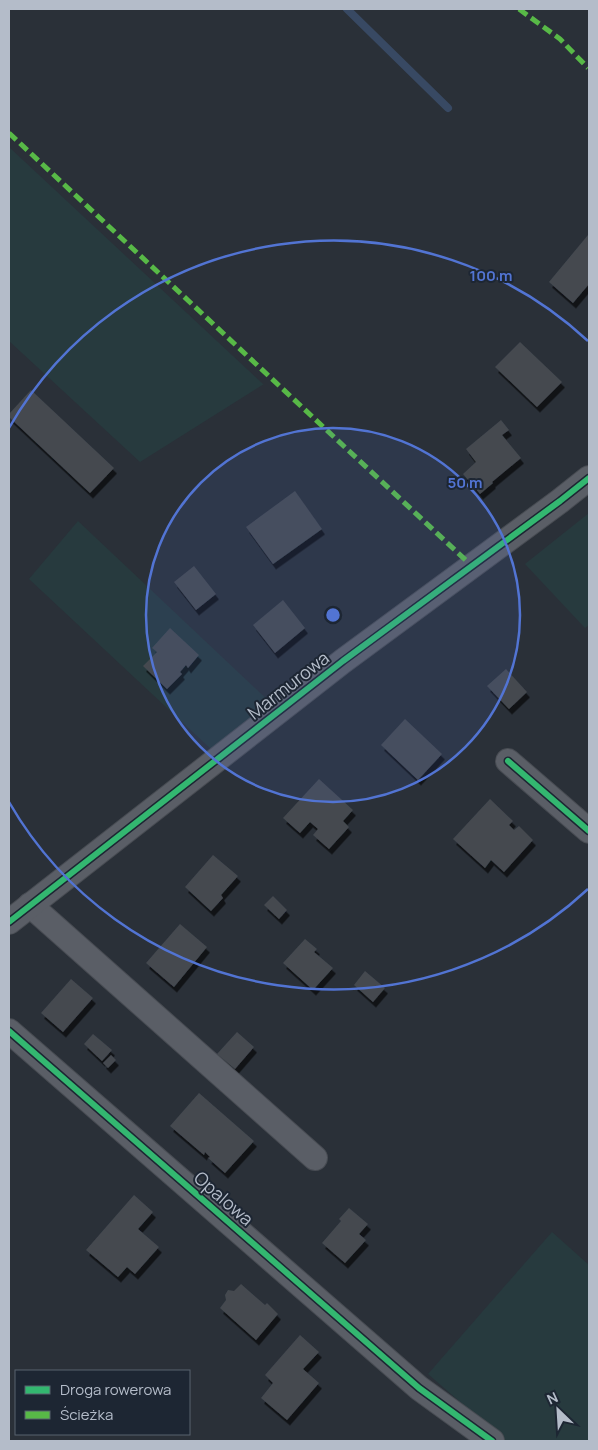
<svg xmlns="http://www.w3.org/2000/svg" width="598" height="1450" font-family="Manrope,sans-serif">
  <defs>
    <filter id="shadow"><feDropShadow dx="3" dy="5.5" stdDeviation="0" flood-color="#0009"/></filter>
  </defs>
  <rect width="100%" height="100%" fill="#2a3038"/>
  <!-- green -->
  <g fill="#273a3e">
    <path d="M9,147l254,237h1l-124,78 -131,-121z"/>
    <path d="M589,513v112l-4,3 -60,-64z"/>
    <path d="M78,521l195,184 -61,45 -183,-171z"/>
    <path d="M552,1232l37,33v176h-84l-77,-67z"/>
  </g>
  <g fill="none" stroke-linecap="round" stroke-linejoin="round">
    <!-- stream -->
    <path stroke="#384963" stroke-width="8" d="M347,9l101,99"/>
  </g>
  <!-- building -->
  <g fill="#444950" filter="url(#shadow)">
    <path d="M588,235l1,1v48l-16,19 -24,-21z"/>
    <path d="M520,342l42,40 -25,25 -42,-40z"/>
    <path d="M31,390l83,78 -24,25 -81,-76v-3z"/>
    <path d="M501,420l8,10 -7,5 19,23 -29,24 1,1 -13,11 -17,-20 13,-12 -10,-13z"/>
    <path d="M295,491l27,38 -49,35 -27,-37z"/>
    <path d="M194,566l22,28 -20,16 -22,-28z"/>
    <path d="M283,600l22,28 -30,25 -22,-28z"/>
    <path d="M170,628l29,27 -11,13 -2,-3 -6,7 2,2 -15,15 -24,-23 14,-14 -5,-4z"/>
    <path d="M506,669l21,23 -18,17 -22,-23z"/>
    <path d="M405,719l37,35 -24,26 -37,-35z"/>
    <path d="M319,779l34,31 -10,11 6,6 -20,22 -16,-14 5,-6 -8,-7 -10,11 -17,-15z"/>
    <path d="M490,799l23,22 -4,4 5,5 5,-4 14,14 -29,32 -13,-12 -6,8 -32,-29z"/>
    <path d="M213,855l25,21 -17,19 2,3 -12,13 -26,-24z"/>
    <path d="M273,896l14,14 -8,9 -15,-14z"/>
    <path d="M180,924l27,23 -33,40 -28,-24z"/>
    <path d="M305,939l12,10 -3,3 19,16 -20,22 -30,-27z"/>
    <path d="M365,971l20,17 -12,14 -19,-17z"/>
    <path d="M71,979l22,19 -30,34 -22,-19z"/>
    <path d="M237,1032l17,15 -19,22 -18,-15z"/>
    <path d="M93,1034l19,16 -10,11 -18,-17z"/>
    <path d="M111,1055l5,5 -8,8 -5,-5z"/>
    <path d="M199,1093l55,48 -29,32 -17,-15 2,-1 -5,-5 -1,3 -34,-29z"/>
    <path d="M134,1195l19,17 -15,17 21,18 -24,27 -8,-7 -9,10 -32,-27z"/>
    <path d="M349,1208l19,16 -9,10 7,6 -21,23 -23,-20 19,-22 -2,-2z"/>
    <path d="M241,1284l24,21 2,-2 11,11 -22,26 -36,-32 6,-8 -1,-5 3,-5 6,1z"/>
    <path d="M300,1335l19,17 -16,17 16,14 -32,37 -26,-22 12,-15 -8,-8z"/>
  </g>
  <g fill="none" stroke-linecap="round" stroke-linejoin="round">
    <defs>
      <g id="street">
        <path d="M508,761l81,70"/>
        <path d="M30,905l285,253"/>
        <path d="M9,922l334,-261 217,-160 29,-23"/>
        <path d="M9,1031l410,357 73,53"/>
      </g>
    </defs>
    <!-- street casing -->
    <use href="#street" stroke="#484c53" stroke-width="26"/>
    <!-- street -->
    <use href="#street" stroke="#5a5e66" stroke-width="24"/>
    <!-- quiet -->
    <g stroke="#58b947" stroke-width="5" stroke-dasharray="10 5" stroke-linecap="butt">
      <path d="M519,9l41,30 28,29"/>
      <path d="M9,133l463,433"/>
    </g>
    <defs>
      <g id="cycleway">
        <path d="M508,761l81,70"/>
        <path d="M9,922l334,-261 217,-160 29,-23"/>
        <path d="M9,1031l410,357 73,53"/>
      </g>
    </defs>
    <!-- cycleway casing -->
    <use href="#cycleway" stroke="#1d2633" stroke-width="9"/>
    <!-- cycleway -->
    <use href="#cycleway" stroke="#33b770" stroke-width="6"/>
  </g>
  <!-- distance rings -->
  <circle cx="333" cy="615" r="187" fill="#5274d3" fill-opacity=".12"/>
  <g fill="none" stroke="#5274d3" stroke-width="2.5">
    <circle cx="333" cy="615" r="187"/>
    <path d="M588 889A374 374 0 0 1 9 802M9 428A374 374 0 0 1 588 341"/>
  </g>
  <g text-anchor="middle" dominant-baseline="central" stroke-width="4" stroke-linejoin="round" paint-order="stroke">
    <!-- street labels -->
    <g font-size="18" fill="#b4bcc9" stroke="#1d2633">
      <text transform="translate(288 685) rotate(-38)">Marmurowa</text>
      <text transform="translate(224 1198) rotate(41)">Opalowa</text>
    </g>
  </g>
  <circle cx="333" cy="615" r="8" fill="#5274d3" stroke="#1d2633" stroke-width="2.5"/>
  <g font-size="15" text-anchor="middle" font-weight="bold" fill="#5274d3" stroke="#1d2633" stroke-width="4" stroke-linejoin="round" paint-order="stroke">
    <text x="491" y="281">100 m</text>
    <text x="465" y="488">50 m</text>
  </g>
  <!-- border -->
  <rect width="598" height="1450" fill="none" stroke="#b4bcc9" stroke-width="20"/>
  <!-- legend -->
  <rect x="15" y="1370" width="175" height="65" fill="#1d2633" stroke="#59626f"/>
  <rect x="25" y="1386" width="25" height="8" fill="#33b770" stroke="#59626f"/>
  <text x="60" y="1395" font-size="15" fill="#b4bcc9">Droga rowerowa</text>
  <rect x="25" y="1411" width="25" height="8" fill="#58b947" stroke="#59626f"/>
  <text x="60" y="1420" font-size="15" fill="#b4bcc9">Ścieżka</text>
  <!-- north arrow -->
  <g transform="translate(558 1410) rotate(335)" stroke="#1d2633" stroke-width="4" paint-order="stroke">
  <path d="M0-4L9 19L0 12L-9 19Z" fill="#b4bcc9"/>
  <text y="-8" font-size="14" font-weight="bold" text-anchor="middle" fill="#b4bcc9">N</text>
  </g>
</svg>
